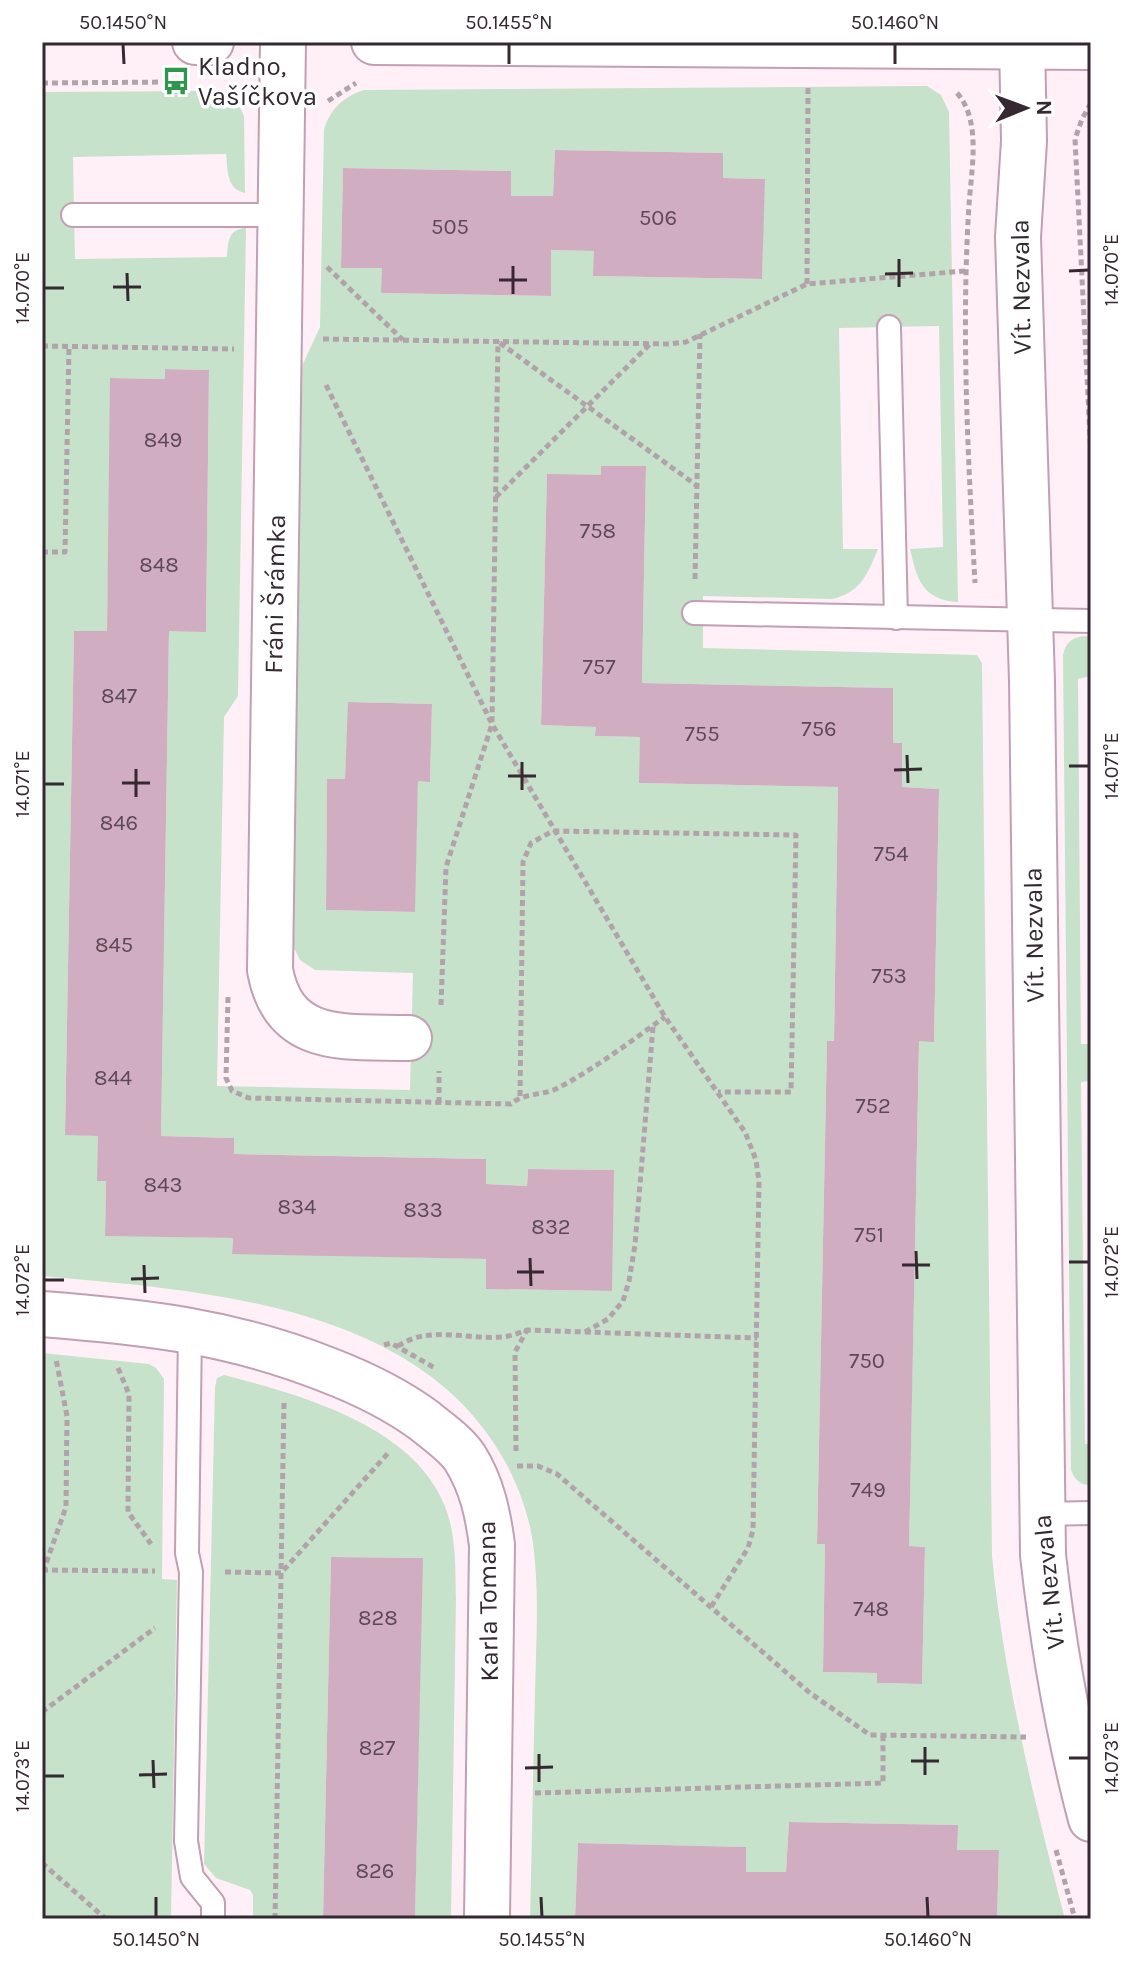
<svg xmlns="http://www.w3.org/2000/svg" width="1133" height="1961" font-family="Karla,sans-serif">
  <rect width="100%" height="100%" fill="#fff0f8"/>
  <!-- green -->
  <g fill="#c6e2ca" fill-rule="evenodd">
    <path d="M927,86l14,9 8,17 9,490c-36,-2 -41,-23 -48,-53l33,-2 -4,-221 -100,2 4,221h35c-10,24 -17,44 -46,50l-129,-3v52l274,7 5,8 10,893c12,123 42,244 73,363h-68l2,-68 -42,-1v-25l-168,-3 -3,50h-40l-1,-25 -167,-4 -3,76h-45c2,-75 3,-150 5,-225 1,-52 5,-106 -3,-157 -6,-34 -20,-67 -39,-95 -93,-140 -299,-152 -451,-166v-1184l171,-1c17,1 25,10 31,25l1,77c-19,-4 -17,-23 -19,-39l-153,3 2,102 152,-2c1,-15 1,-28 19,-29l-8,468 -14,21 -7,369 193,4 3,-117 -98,-3 -15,-10 -10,-20 11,-572 19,-41 4,-197c6,-21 19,-33 40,-40zM555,150l168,3v25l41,1 -2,100 -168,-3v-25l-43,-1 -1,46 -168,-3v-25h-41l2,-100 168,3v25h42zM166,369l43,1 -3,261h-37l-8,505 73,2v16l252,5v25l41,2 1,-17 85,1 -2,121 -124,-2 -1,-30 -254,-6 1,-15 -128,-3 1,-54h-8v-45l-33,-2 9,-502 33,-1 4,-253 54,1zM602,466l44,1 -4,216 251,5v55h9v44l37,2 -5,252h-15l-10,505 16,1 -3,137 -44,-1 -1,-10 -54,-1 2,-128 -8,-1 10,-502h7l4,-254 -198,-4v-46l-44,-1v-9l-55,-2 6,-250h54zM349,702l83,2 -2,77h-12l-4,131 -88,-2 1,-130 18,-1z"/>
    <path d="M1086,636l5,1v39l-13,3 3,365h10v37l-10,1 4,362h6v41c-10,1 -17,-6 -20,-15l-8,-815c3,-13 9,-18 23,-19z"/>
    <path d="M42,1353l107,11 7,4 8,11 -2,200 15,1 -6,339h-129z"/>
    <path d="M224,1375c74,19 188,50 220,129 13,31 11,64 12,96l-5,319h-36l7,-361 -91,-1 -8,362h-70v-24l-3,-5 -34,-12 -12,-14 11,-477 2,-9z"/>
  </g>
  <!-- building -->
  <g fill="#d1adc1">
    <path d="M555,150l168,3v25l42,1 -3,100 -169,-3 1,-25 -43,-1v46l-170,-3 1,-25h-41l2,-100 168,3v25h42z"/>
    <path d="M165,369l44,1 -3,262 -37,-1 -8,505 73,2v16l252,5v25l41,2 1,-17 86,1 -2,121 -126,-2v-30l-254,-5 1,-16 -128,-2 1,-55h-9l1,-45 -33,-1 9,-504h33l3,-253 55,1z"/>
    <path d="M601,466h45l-4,217 251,5v55h9v44l37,2 -5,253 -15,-1 -9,461 -1,44 16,1 -3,137 -45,-1v-10l-54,-1 2,-128h-8l10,-503h7l4,-254 -199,-4 1,-46 -45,-1 1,-9 -55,-2 6,-251 54,1z"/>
    <path d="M348,702l84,2 -2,78 -12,-1 -3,131 -89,-2 1,-131h18z"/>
    <path d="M331,1557l92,1 -8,361h-92z"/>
    <path d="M789,1822l169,3 -1,25h42l-2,69h-422l3,-76 168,4v25h40z"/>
  </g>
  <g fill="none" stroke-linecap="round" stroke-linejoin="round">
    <defs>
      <g id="lane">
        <path d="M73,215h208"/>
        <path d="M889,327l7,291"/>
        <path d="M694,613l397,8"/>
        <path d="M190,1330l-3,223 4,19 -5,269 6,36 21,26v16"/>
        <path d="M1041,1514l50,-1"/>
      </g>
      <g id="street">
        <path d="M195,42h16"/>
        <path d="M283,42l-13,928c14,77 77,66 139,68"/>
        <path d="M374,42l717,5"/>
        <path d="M1022,42l2,99 -6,96 14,444 11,874c10,89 25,177 48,264"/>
        <path d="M42,1314c103,8 188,17 286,56 34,13 67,29 97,51 13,11 31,23 40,37 17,27 23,56 27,87l-5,374"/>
      </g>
    </defs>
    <!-- lane casing -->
    <use href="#lane" stroke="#c29fb3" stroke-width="26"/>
    <!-- street casing -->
    <use href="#street" stroke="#c29fb3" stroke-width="48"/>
    <!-- path -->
    <g stroke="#b2a3ab" stroke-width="5" stroke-dasharray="6 4" stroke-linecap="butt">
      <path d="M42,83l130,-1"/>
      <path d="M957,93c25,28 14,78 12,112 -8,126 -1,252 6,378"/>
      <path d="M328,101l28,-18"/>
      <path d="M1091,103l-9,16 -7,20 16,317"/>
      <path d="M327,267l76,73"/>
      <path d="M807,284l1,-196"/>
      <path d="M323,339l346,5 17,-2 121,-58 158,-13"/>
      <path d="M500,343l196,142"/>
      <path d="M42,346l192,3"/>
      <path d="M326,385l166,339 173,293 80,115 11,28 3,21 -6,349 -5,18 -37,59"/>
      <path d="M496,497l154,-153"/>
      <path d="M42,552h23l4,-206"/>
      <path d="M695,579l5,-245"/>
      <path d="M228,997l-2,81 6,13 17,7 262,6c13,-12 32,-8 47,-16 38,-20 73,-47 107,-71"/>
      <path d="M441,1005l5,-138 46,-143 6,-383"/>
      <path d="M520,1096l3,-234 8,-19 22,-12 243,4 -5,257h-73"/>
      <path d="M439,1103v-32"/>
      <path d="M585,1332l23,-13 15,-18 6,-20 6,-36 18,-218"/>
      <path d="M384,1345l7,-2 44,25"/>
      <path d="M398,1346c32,-21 69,-6 104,-9 9,-1 17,-4 25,-7l230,8"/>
      <path d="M118,1368l11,26 -1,118 23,32"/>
      <path d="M516,1451l-1,-99 12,-22"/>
      <path d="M517,1466h21l19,8 253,219 60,42 156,2"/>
      <path d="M42,1570l113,1"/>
      <path d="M43,1572l23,-65 1,-91 -11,-57"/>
      <path d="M225,1572l56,1 108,-121"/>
      <path d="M42,1712l113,-84"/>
      <path d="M535,1793l348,-10v-47"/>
      <path d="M1056,1850l19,69"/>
      <path d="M42,1863l64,56"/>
      <path d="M275,1919l9,-518"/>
    </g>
    <!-- lane -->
    <use href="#lane" stroke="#fff" stroke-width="22"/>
    <!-- street -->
    <use href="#street" stroke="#fff" stroke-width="44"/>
  </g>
  <!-- ticks -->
  <path fill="none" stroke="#352830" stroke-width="3" d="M123,44l1,20M509,44v20M895,44v20M899,259v28M513,266v28M1069,271l20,-1M127,273l1,28M885,274l28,-1M499,280h28M113,287h28M44,288h20M907,755l1,28M522,762v28M1069,766h20M136,769v28M894,770l28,-1M508,776h28M122,783h28M44,784h20M916,1251l1,28M530,1258l1,28M1069,1262h20M144,1265l1,28M902,1265h28M517,1272h27M131,1279l28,-1M44,1280h20M925,1747v28M539,1754v28M1069,1758h20M153,1760l1,28M911,1761h28M525,1768l28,-1M139,1775l28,-1M44,1776h20M156,1897v20M541,1897l1,20M927,1897l1,20"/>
  <!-- icons -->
  <defs>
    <symbol id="bus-bare" viewBox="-9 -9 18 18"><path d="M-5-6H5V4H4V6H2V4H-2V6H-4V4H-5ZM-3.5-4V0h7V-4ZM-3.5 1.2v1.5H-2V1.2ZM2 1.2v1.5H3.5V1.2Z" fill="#2e964d" stroke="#fff" stroke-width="2.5" paint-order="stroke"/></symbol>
  </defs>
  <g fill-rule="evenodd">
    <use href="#bus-bare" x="156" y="61" width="40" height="40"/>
  </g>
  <g text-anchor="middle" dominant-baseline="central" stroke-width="7" stroke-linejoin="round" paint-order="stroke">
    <!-- number labels -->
    <g font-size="22" fill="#5c4954">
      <text x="658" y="218">506</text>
      <text x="450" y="227">505</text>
      <text x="163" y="440">849</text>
      <text x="598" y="531">758</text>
      <text x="159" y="565">848</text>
      <text x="599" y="667">757</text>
      <text x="119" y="696">847</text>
      <text x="819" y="729">756</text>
      <text x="702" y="734">755</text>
      <text x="119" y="823">846</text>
      <text x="891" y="854">754</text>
      <text x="114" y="945">845</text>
      <text x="889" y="976">753</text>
      <text x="113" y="1078">844</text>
      <text x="873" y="1106">752</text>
      <text x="163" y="1185">843</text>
      <text x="297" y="1207">834</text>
      <text x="423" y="1210">833</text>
      <text x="551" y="1227">832</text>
      <text x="869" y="1235">751</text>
      <text x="867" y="1361">750</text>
      <text x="868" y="1490">749</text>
      <text x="871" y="1609">748</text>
      <text x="378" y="1618">828</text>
      <text x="377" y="1748">827</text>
      <text x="375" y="1871">826</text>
    </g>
    <!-- poi labels -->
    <g font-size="26" fill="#352830" stroke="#fff" text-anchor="start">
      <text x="198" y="66">Kladno,<tspan x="198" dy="30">Vašíčkova</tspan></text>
    </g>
    <!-- street labels -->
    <g font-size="26" fill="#352830" stroke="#fff">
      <text transform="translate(1021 287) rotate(-91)">Vít. Nezvala</text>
      <text transform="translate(275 594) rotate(-89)">Fráni Šrámka</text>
      <text transform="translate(1034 935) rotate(-91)">Vít. Nezvala</text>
      <text transform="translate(1049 1582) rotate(-96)">Vít. Nezvala</text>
      <text transform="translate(488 1601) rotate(-91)">Karla Tomana</text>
    </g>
  </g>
  <!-- border -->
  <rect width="1133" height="1961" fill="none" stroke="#ffffff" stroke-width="88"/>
  <!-- north arrow -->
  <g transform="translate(1025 108) rotate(89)" stroke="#ffffff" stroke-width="6" paint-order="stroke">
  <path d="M0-6L14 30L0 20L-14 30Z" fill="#352830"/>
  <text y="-12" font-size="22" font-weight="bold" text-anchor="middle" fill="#352830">N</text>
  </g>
  <rect x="44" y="44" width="1045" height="1873" fill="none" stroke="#352830" stroke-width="3"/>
  <g font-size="20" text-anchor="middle" fill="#352830">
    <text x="123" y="29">50.1450°N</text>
    <text x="509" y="29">50.1455°N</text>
    <text x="895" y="29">50.1460°N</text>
    <text transform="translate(1111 270) rotate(-90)" y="7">14.070°E</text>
    <text transform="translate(22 288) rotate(-90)" y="7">14.070°E</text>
    <text transform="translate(1111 766) rotate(-90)" y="7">14.071°E</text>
    <text transform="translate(22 784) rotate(-90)" y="7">14.071°E</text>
    <text transform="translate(1111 1262) rotate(-90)" y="7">14.072°E</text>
    <text transform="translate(22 1280) rotate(-90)" y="7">14.072°E</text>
    <text transform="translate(1111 1758) rotate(-90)" y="7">14.073°E</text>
    <text transform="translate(22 1776) rotate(-90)" y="7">14.073°E</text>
    <text x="156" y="1946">50.1450°N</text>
    <text x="542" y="1946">50.1455°N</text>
    <text x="928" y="1946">50.1460°N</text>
  </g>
</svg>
